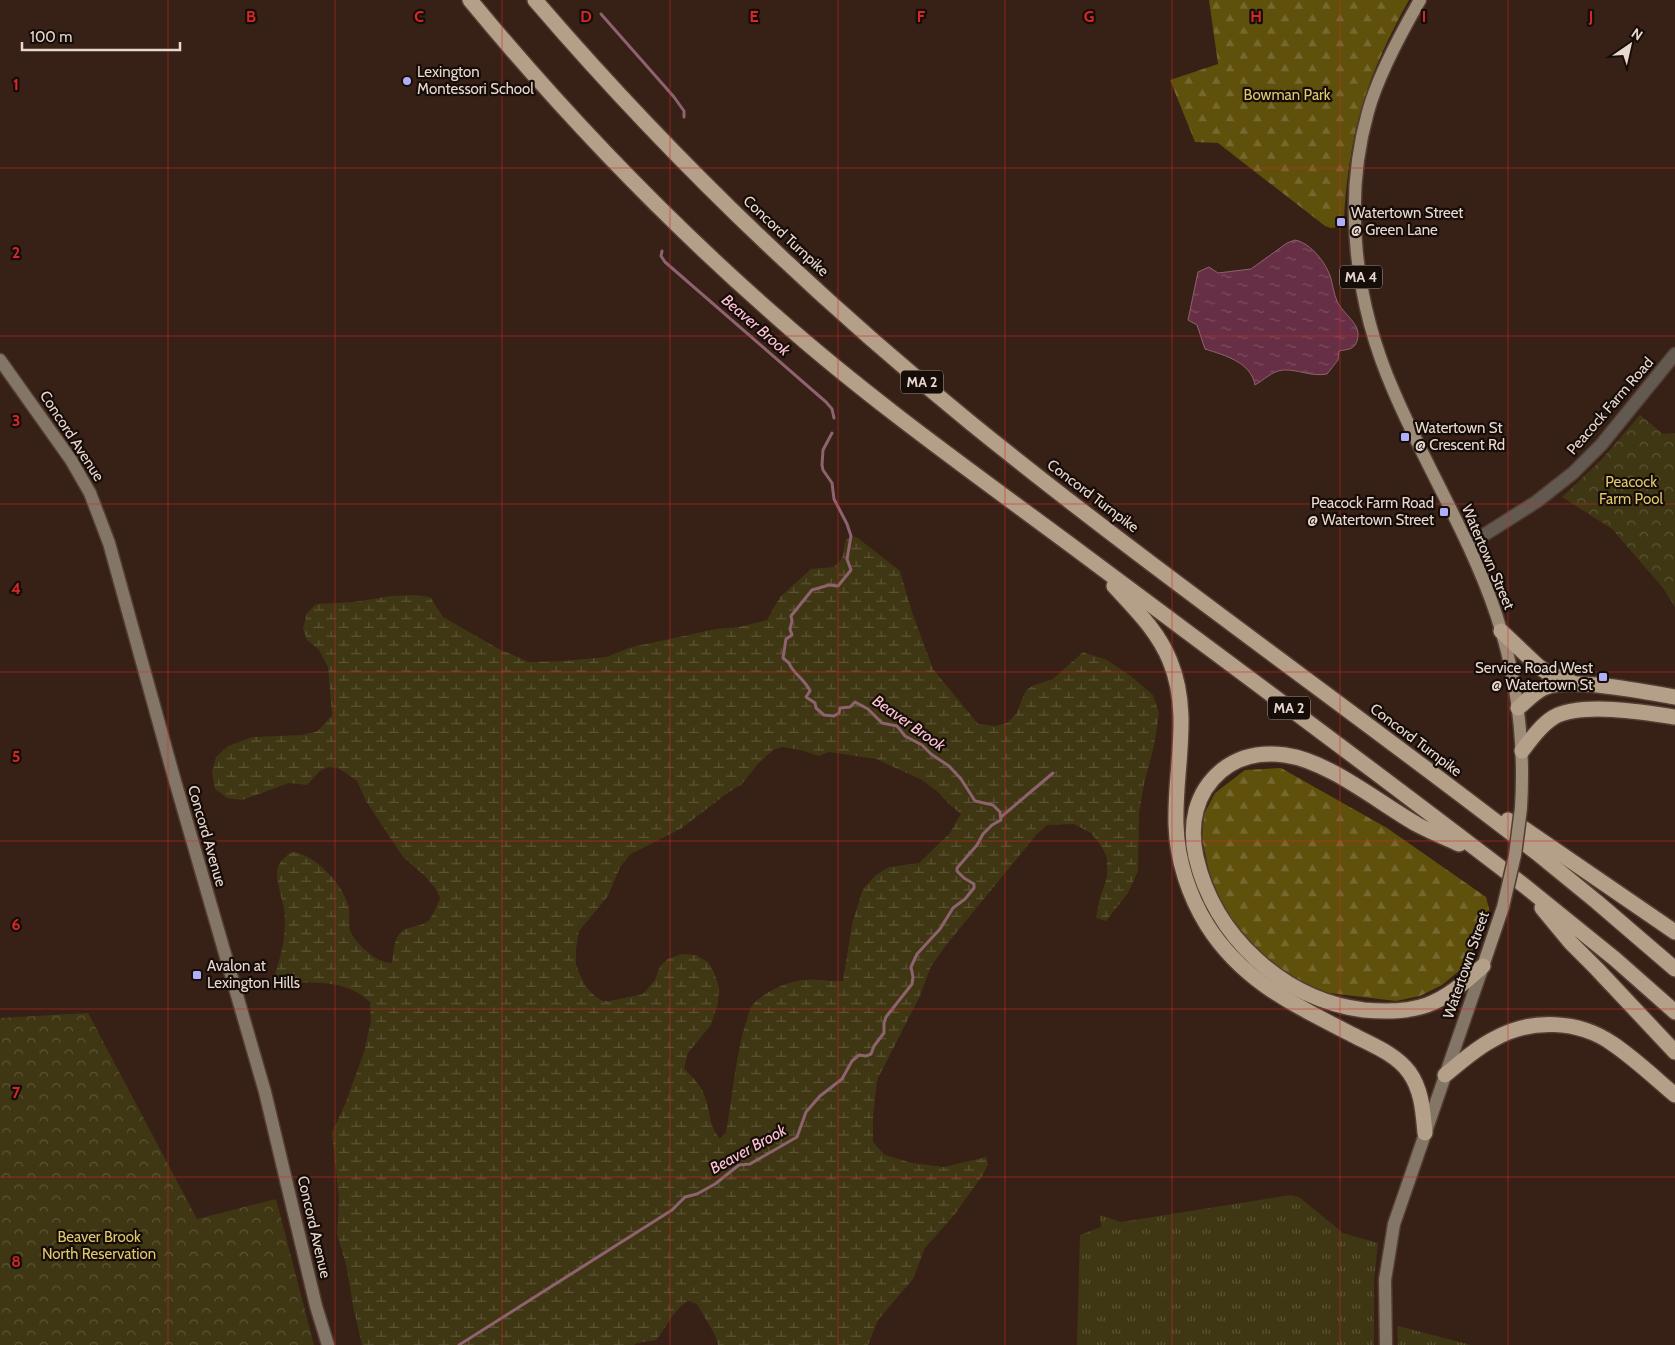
<svg xmlns="http://www.w3.org/2000/svg" width="1675" height="1345" font-family="Cabin,sans-serif">
  <defs>
    <pattern id="grass-tufts" width="24" height="20" patternUnits="userSpaceOnUse" patternTransform="scale(1.25)"><rect width="24" height="20" fill="#3f3713"/><path d="M3 7l-1-3M5 7V3M7 7l1-3M15 17l-1-3M17 17v-4M19 17l1-3" fill="none" stroke="#5b5334"/></pattern>
    <pattern id="forest-firs" width="22" height="20" patternUnits="userSpaceOnUse" patternTransform="scale(1.25)"><rect width="22" height="20" fill="#5f500b"/><path d="M5 1l3.5 6h-7zM16 11l3.5 6h-7z" fill="#76682e"/></pattern>
    <pattern id="wetland-marsh" width="20" height="14" patternUnits="userSpaceOnUse" patternTransform="scale(1.25)"><rect width="20" height="14" fill="#3f3713"/><path d="M1 5h8M5 5V1M11 12h8M15 12V8" fill="none" stroke="#5b5334"/></pattern>
    <pattern id="park-crowns" width="20" height="18" patternUnits="userSpaceOnUse" patternTransform="scale(1.25)"><rect width="20" height="18" fill="#3f3713"/><path d="M2 6a3 3 0 1 1 6 0M12 15a3 3 0 1 1 6 0" fill="none" stroke="#5b5334"/></pattern>
    <pattern id="water-ripples" width="26" height="14" patternUnits="userSpaceOnUse" patternTransform="scale(1.25)"><rect width="26" height="14" fill="#672f45"/><path d="M2 4q2-2 4 0t4 0M15 11q2-2 4 0t4 0" fill="none" stroke="#7d4c5f"/></pattern>
  </defs>
  <rect width="100%" height="100%" fill="#372015"/>
  <!-- grass -->
  <g fill="url(#grass-tufts)">
    <path d="M1291,1195l8,2 44,36 35,10 -4,38v64h-297l3,-110 21,-8 -1,-12 21,7z"/>
    <path d="M1397,1326h1l73,19h-73z"/>
  </g>
  <!-- forest -->
  <g fill="url(#forest-firs)">
    <path d="M1209,0h200c-42,75 -60,132 -65,219l-5,8 -8,1 -6,-2 -107,-83 -23,-1 -25,-62 48,-16z"/>
    <path d="M1281,768l106,60 99,69 4,16 -25,53 -23,19 -22,11 -24,5 -75,-9 -39,-19 -36,-33 -21,-27 -15,-37 -8,-38 2,-24 11,-21 30,-23z"/>
  </g>
  <!-- wetland -->
  <path fill="url(#wetland-marsh)" fill-rule="evenodd" d="M851,536l7,2 42,33 12,41 21,57 45,55 18,2 11,-3 9,-9 10,-24 8,-5 19,-6 30,-27 24,8 25,17 21,18 6,18 -5,33 -10,38 -5,30 -1,57 -10,22 -22,28 -10,-3 4,-21 7,-19v-20l-5,-11 -11,-14 -17,-9 -27,1 -10,9 -90,110 -16,22 -11,30 -43,84 -4,38v24l12,13 27,8 32,4 42,-10 2,8 -6,11 -27,38 -30,34 -12,31 -35,41 -10,25h-150l-3,-10 -18,-31 -9,-3c-13,7 -22,27 -32,39l-19,3 -3,2h-272l-9,-39 -7,-42 -9,-30 2,-35 -7,-66 14,-31 18,-50 7,-31 -1,-19c-23,-22 -54,-20 -85,-19l-10,-9c7,-21 12,-43 9,-65 -2,-11 -8,-29 -7,-39 2,-8 8,-13 14,-18 22,0 52,32 57,53 3,9 -1,22 4,30 8,12 25,28 40,28 2,-9 1,-20 6,-27 7,-12 22,-7 31,-16 5,-6 8,-15 11,-22l-5,-10 -9,-11 -23,-20 -37,-56 -9,-20 -17,-12 -10,-2 -9,3 -14,15 -18,-2 -47,17 -15,-2 -12,-9 -3,-17 4,-15 12,-11 24,-9 50,-2 16,-4 14,-16 -4,-48 -9,-17 -12,-10 -4,-11 4,-16 9,-9 38,-2 37,-6 24,-1 15,2 13,20 56,32 30,13 34,-1 43,-4 26,-10 84,-18 23,-2 28,-7 13,-23 31,-28 23,-2c2,-3 7,-6 8,-9 4,-9 -1,-16 9,-22zM782,747l19,3 18,6 10,-4 47,7 46,21 16,12 12,13 11,9 -11,19 -31,30 -30,4 -13,8 -13,14 -11,35 -9,57c-14,1 -27,-3 -42,-1 -16,3 -40,13 -50,27 -2,4 -3,10 -5,15 -11,35 -13,74 -20,110l-6,7c-12,-16 -9,-25 -15,-42 -3,-11 -13,-20 -21,-29l4,-15 23,-28 7,-22 1,-16 -5,-15 -6,-10 -12,-7 -15,-1 -13,5 -8,7 -5,14 -12,14 -33,7h-7l-7,-4 -10,-10 -6,-12 -4,-11v-15l3,-18 29,-35 12,-29 11,-13 51,-26 44,-34 16,-10 15,-19 16,-15z"/>
  <!-- park -->
  <g fill="url(#park-crowns)">
    <path d="M1640,415l23,19 12,-1v174l-12,-19 -51,-59 -50,-32 40,-38z"/>
    <path d="M88,1013l109,206 79,-20 38,146h-314v-327z"/>
  </g>
  <!-- water -->
  <path fill="url(#water-ripples)" stroke="#8e626f" d="M1295,240c16,3 32,24 36,39 2,7 3,15 6,22 6,14 26,23 20,40 -3,9 -9,8 -18,10l-1,9 -11,14c-16,3 -29,-5 -44,-4 -11,1 -19,10 -28,15 -4,-23 -31,-30 -50,-36l-8,-24 -9,-5 10,-48 11,-5 9,6 33,-4 36,-26z"/>
  <g fill="none" stroke-linecap="round" stroke-linejoin="round">
    <!-- stream -->
    <g stroke="#8e626f" stroke-width="3">
      <path d="M601,14l73,83 10,14v6"/>
      <path d="M662,251l-1,5 4,6 161,140 6,7 2,9"/>
      <path d="M1001,817l52,-44"/>
      <path d="M459,1345l213,-135 13,-13 12,-3 18,-10 24,-19 11,-1 47,-27 9,-25 14,-16 22,-17 10,-18 7,-6 7,1 5,-2 3,-8 10,-13v-10l2,-6 26,-33 1,-7 -2,-10 6,-13 23,-25 13,-21 12,-9 9,-11v-4l-10,-6 -7,-7v-3l20,-23 6,-11 9,-9 9,-5 -1,-8 -7,-7 -18,-4 -14,-22 -12,-13 -18,-12 -9,-9 -17,-9 -8,-10 -15,-3 -14,-14 -13,-7 -5,5 -10,1 -1,5 -5,3 -10,-1 -8,-7 -1,-5 -9,-6 4,-6c-5,-12 -17,-17 -21,-28l-6,-5 3,-19 6,-4 -2,-6 2,-8 -1,-5 21,-26 17,-5 9,1 13,-16 -4,-11 4,-23 -4,-12 -13,-25 -2,-16 -9,-13 -1,-5 1,-15 9,-17"/>
    </g>
    <defs>
      <path id="tertiary" d="M1468,545l68,-43 37,-29 28,-28 74,-91"/>
      <g id="secondary">
        <path d="M0,360l71,100 19,33 19,50 64,231 92,318 51,214 12,39"/>
        <path d="M1386,1345l-1,-65 9,-56 89,-258"/>
      </g>
      <g id="primary">
        <path d="M1420,0c-19,33 -42,75 -52,112 -26,92 -12,194 26,280 32,75 76,145 102,222 21,62 29,128 25,194"/>
        <path d="M1483,966l20,-59"/>
      </g>
      <g id="motorway">
        <path d="M470,0c94,114 198,222 309,319 94,83 196,155 297,230 150,112 301,223 450,338l89,72 60,53"/>
        <path d="M535,0c132,154 280,296 437,424 184,149 378,284 565,429l60,49 78,67"/>
        <path d="M1114,586c21,23 44,45 56,75 22,53 4,109 6,164 1,35 13,71 31,100 36,57 88,80 146,110 19,10 43,19 56,37 13,18 14,40 16,61"/>
        <path d="M1501,631l37,35 10,7 23,9"/>
        <path d="M1518,708c9,-7 17,-17 28,-21 26,-10 100,5 129,10"/>
        <path d="M1522,751c9,-12 19,-26 32,-34 27,-15 90,-5 121,0"/>
        <path d="M1508,820l15,8 152,104"/>
        <path d="M1459,844c-13,-6 -28,-12 -41,-19 -39,-22 -89,-64 -133,-70 -23,-3 -46,1 -64,16 -26,22 -32,54 -25,86 18,79 87,143 168,153 21,2 43,2 63,-5 22,-8 39,-24 56,-39"/>
        <path d="M1542,908l29,35 26,26 78,83"/>
        <path d="M1445,1075c16,-13 31,-27 49,-36 37,-21 85,-19 119,5 22,15 42,34 62,51"/>
      </g>
    </defs>
    <!-- tertiary casing -->
    <use href="#tertiary" stroke="#533d33" stroke-width="15"/>
    <!-- secondary casing -->
    <use href="#secondary" stroke="#533d33" stroke-width="15"/>
    <!-- primary casing -->
    <use href="#primary" stroke="#533d33" stroke-width="15"/>
    <!-- motorway casing -->
    <use href="#motorway" stroke="#533d33" stroke-width="18"/>
    <!-- tertiary -->
    <use href="#tertiary" stroke="#625a50" stroke-width="12"/>
    <!-- secondary -->
    <use href="#secondary" stroke="#837667" stroke-width="12"/>
    <!-- primary -->
    <use href="#primary" stroke="#9d8c78" stroke-width="12"/>
    <!-- motorway -->
    <use href="#motorway" stroke="#b4a088" stroke-width="15"/>
    <defs>
      <path id="primary-bridge" d="M1503,907l12,-52 6,-47"/>
    </defs>
    <!-- primary-bridge casing -->
    <use href="#primary-bridge" stroke="#533d33" stroke-width="15" stroke-linecap="butt"/>
    <!-- primary-bridge -->
    <use href="#primary-bridge" stroke="#9d8c78" stroke-width="12"/>
  </g>
  <!-- grid -->
  <path fill="none" stroke="#d62828" stroke-width="1" stroke-opacity="0.55" d="M168,0v1345M335,0v1345M502,0v1345M670,0v1345M838,0v1345M1005,0v1345M1172,0v1345M1340,0v1345M1508,0v1345M0,168h1675M0,336h1675M0,504h1675M0,672h1675M0,841h1675M0,1009h1675M0,1177h1675"/>
  <!-- markers -->
  <g fill="#aeaefa" stroke="#170d08" stroke-width="2">
    <circle cx="407" cy="81" r="5"/>
    <rect x="1336" y="217" width="10" height="10" rx="2.5"/>
    <rect x="1400" y="432" width="10" height="10" rx="2.5"/>
    <rect x="1439" y="507" width="10" height="10" rx="2.5"/>
    <rect x="1598" y="672" width="10" height="10" rx="2.5"/>
    <rect x="192" y="970" width="10" height="10" rx="2.5"/>
  </g>
  <g text-anchor="middle" dominant-baseline="central" stroke-width="4.5" stroke-linejoin="round" paint-order="stroke">
    <!-- shield labels -->
    <g fill="#170d08" stroke="#a99b94" stroke-width="1">
      <rect x="1340" y="265.5" width="42" height="23" rx="4"/>
      <rect x="901" y="370.5" width="42" height="23" rx="4"/>
      <rect x="1268" y="696.5" width="42" height="23" rx="4"/>
    </g>
    <g font-size="14" font-weight="bold" fill="#e8d8d0">
      <text x="1361" y="277">MA 4</text>
      <text x="922" y="382">MA 2</text>
      <text x="1289" y="708">MA 2</text>
    </g>
    <!-- poi labels -->
    <g font-size="15" fill="#e8d8d0" stroke="#170d08" text-anchor="start">
      <text x="417" y="72">Lexington<tspan x="417" dy="17">Montessori School</tspan></text>
      <text x="1351" y="213">Watertown Street<tspan x="1351" dy="17">@ Green Lane</tspan></text>
      <text x="1415" y="428">Watertown St<tspan x="1415" dy="17">@ Crescent Rd</tspan></text>
      <text x="1434" y="503" text-anchor="end">Peacock Farm Road<tspan x="1434" dy="17">@ Watertown Street</tspan></text>
      <text x="1593" y="668" text-anchor="end">Service Road West<tspan x="1593" dy="17">@ Watertown St</tspan></text>
      <text x="207" y="966">Avalon at<tspan x="207" dy="17">Lexington Hills</tspan></text>
    </g>
    <!-- park labels -->
    <g font-size="15" fill="#dfc96e" stroke="#170d08">
      <text x="1287" y="95">Bowman Park</text>
      <text x="1631" y="482">Peacock<tspan x="1631" dy="17">Farm Pool</tspan></text>
      <text x="99" y="1237">Beaver Brook<tspan x="99" dy="17">North Reservation</tspan></text>
    </g>
    <!-- street labels -->
    <g font-size="15" fill="#e8d8d0" stroke="#170d08">
      <text transform="translate(786 236) rotate(43)">Concord Turnpike</text>
      <text transform="translate(1610 406) rotate(-49)">Peacock Farm Road</text>
      <text transform="translate(72 436) rotate(57)">Concord Avenue</text>
      <text transform="translate(1093 496) rotate(37)">Concord Turnpike</text>
      <text transform="translate(1488 557) rotate(67)">Watertown Street</text>
      <text transform="translate(1416 740) rotate(37)">Concord Turnpike</text>
      <text transform="translate(207 836) rotate(74)">Concord Avenue</text>
      <text transform="translate(1466 965) rotate(-71)">Watertown Street</text>
      <text transform="translate(314 1227) rotate(77)">Concord Avenue</text>
    </g>
    <!-- water labels -->
    <g font-size="16" font-style="italic" fill="#fcc3d5" stroke="#170d08">
      <text transform="translate(756 325) rotate(41)">Beaver Brook</text>
      <text transform="translate(909 723) rotate(35)">Beaver Brook</text>
      <text transform="translate(748 1149) rotate(-29)">Beaver Brook</text>
    </g>
  </g>
  <g font-size="16" text-anchor="middle" font-weight="bold" fill="#d62828" stroke="#170d08" stroke-width="4.5" stroke-linejoin="round" paint-order="stroke">
    <text x="251" y="22">B</text>
    <text x="419" y="22">C</text>
    <text x="586" y="22">D</text>
    <text x="754" y="22">E</text>
    <text x="921" y="22">F</text>
    <text x="1089" y="22">G</text>
    <text x="1256" y="22">H</text>
    <text x="1424" y="22">I</text>
    <text x="1591" y="22">J</text>
    <text x="16" y="90">1</text>
    <text x="16" y="258">2</text>
    <text x="16" y="426">3</text>
    <text x="16" y="594">4</text>
    <text x="16" y="762">5</text>
    <text x="16" y="930">6</text>
    <text x="16" y="1098">7</text>
    <text x="16" y="1267">8</text>
  </g>
  <!-- north arrow -->
  <g transform="translate(1630 45) rotate(34)" stroke="#170d08" stroke-width="4" paint-order="stroke">
  <path d="M0-4L9 19L0 12L-9 19Z" fill="#e8d8d0"/>
  <text y="-8" font-size="14" font-weight="bold" text-anchor="middle" fill="#e8d8d0">N</text>
  </g>
  <!-- scale -->
  <path d="M22 42v8h158v-8" fill="none" stroke="#e8d8d0" stroke-width="2.5"/>
  <text x="30" y="42" font-size="15" fill="#e8d8d0" stroke="#170d08" stroke-width="4" paint-order="stroke">100 m</text>
</svg>
